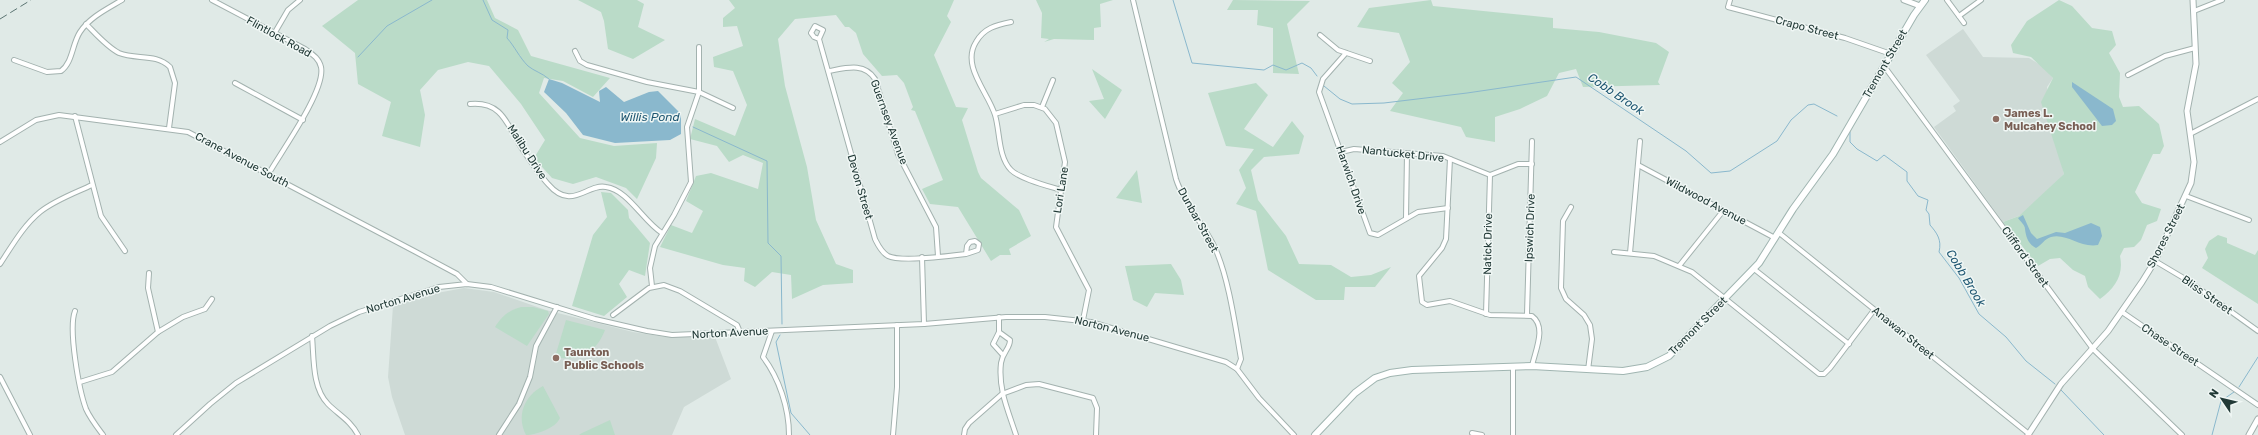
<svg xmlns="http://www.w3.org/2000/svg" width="2258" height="435" font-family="Rubik,sans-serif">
  <rect width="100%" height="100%" fill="#e0eae7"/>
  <!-- built -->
  <g fill="#cedad6">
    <path d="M1963,29l20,28 46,1 13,8 11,12 -6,9 7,47 10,40 -35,38 -26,10 -69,-95 22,-16 -3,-5 7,-5 -34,-46z"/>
    <path d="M464,288l30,4 52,18 87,22 32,5h50l16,42 -47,28 -12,28h-267l-13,-38 -4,-20 5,-71 33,-11z"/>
  </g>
  <!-- green -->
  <g fill="#badbc8">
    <path d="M358,0h129l8,18 23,12 13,26 79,22 -17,19 -30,-16 -19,-3 -5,15 41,45 34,8 43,-3 -1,15 -19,41 -11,-11 -30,-11 -23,7 -21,-6 -18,-20 11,-18 -24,-36 -32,-38 -21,-4 -30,8 -18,20 5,25 -5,32 -38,-11 9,-34 -33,-18 -3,-31 -33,-27z"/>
    <path d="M578,0h59l7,4 -6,23 27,13 -32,19 -25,-10 -4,-28 -3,-9z"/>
    <path d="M729,0h225l-7,16 4,6 -17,33 22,52 12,1 -6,12 16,52 3,6 38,32 12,26 -22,13 2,6h-11l-9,6 -33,-54 -28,-3 -8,-15 21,-9 -28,-69 -4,-1 2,-3 -9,-24 -7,-8 -15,1 -19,-22 -7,-21 -7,-6h-4l-9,-12 -41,4 -17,20 7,47 22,81 9,53 20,44 17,6v13l-30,2 -31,14 -1,-24 -19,-3 -17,15 -11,-6 1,-13 -22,-3 -63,-18 11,-22 21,8 11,-22 -17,-10 10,-25 15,-3 47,16 5,-26 -20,-8 -14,7 -12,-16 -27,-7 5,-20 40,17 12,-31 -14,-34 -19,-4 -1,-10 30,-11 -6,-20 -14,1v-9l12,-10z"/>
    <path d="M1036,0h77l-13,4 1,23 -7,1v12l-40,-1 -10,3 5,-3 -8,-1 1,-25z"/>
    <path d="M1233,0l77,1 -23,23 12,50 -26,-1v-45l-16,-3 1,-15h-31z"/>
    <path d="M1431,0l2,6 120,12v10l46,4 57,11 13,9 -11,30 2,3 -77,2 -7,-18 -17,4 -12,23 -27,13 -25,8v25l-29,-5 -5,-10 -71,-16 13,-18 -11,-10 18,-21 -11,-29 -42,-6 12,-19z"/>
    <path d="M2059,0l13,6 20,22 20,3 4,14 -7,8 11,20 -1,24 4,10 16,-1 20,18 5,22 -4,8h-7l-18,38 7,11 19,6 -4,12 -10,4 -6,15 -7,7 -10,1 -4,8c4,19 -5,32 -20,43l-12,-12 -3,-11 -12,-6 -13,-12 -10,1 -12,7 -35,-44 16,-6 45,-42 -23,-72 12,-24 -22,-21 -18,-4 -2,-8 16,-24z"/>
    <path d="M1092,69l30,21 -17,29 -16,-18 15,-2z"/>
    <path d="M1256,83l12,12 -24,34 29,18 19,-26 12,15 -5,18 -35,3 -13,13 7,30 28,36 13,28 32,1 20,12 20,-2 20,-8 -16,20h-30l-1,13h-28l-48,-30 -12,-59 -20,-7 10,-16 -7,-18 15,-21 -28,-3 -18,-53z"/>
    <path d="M1137,170l5,33 -26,-5z"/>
    <path d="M601,192l10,1 17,17 1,8 21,25 -5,33 -16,-6 -10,14 8,13 -23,19 -32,-10 21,-71 14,-18z"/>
    <path d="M2218,235l9,3v5l28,12 3,-5v54l-56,-36 6,-10 -3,-9 4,-8z"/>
    <path d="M1171,264l10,16 3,15 -29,-2 -8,14 -14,-7 -8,-34z"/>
    <path d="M521,307h12l15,4 1,3 -22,32 -32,-19c7,-11 13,-16 26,-20z"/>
    <path d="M566,320l39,10c-9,23 -26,32 -50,27z"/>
    <path d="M543,386l17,32c-4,10 -24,17 -34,17 -10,-19 -2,-39 17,-49z"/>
    <path d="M610,420l5,15h-36l3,-2z"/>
  </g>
  <!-- water -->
  <g fill="#8ab8cd">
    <path d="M549,79l13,4 38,19 -1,-11 7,-4 18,15 25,-10 9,-1 23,23v20l-11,6 -55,3 -32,-8 -17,-22 -22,-21z"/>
    <path d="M2072,82l41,27 3,12 -4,4 -10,1 -30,-39z"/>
    <path d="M2023,215l8,18 6,6 19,-7 9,1 26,-10 9,4 2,9 -4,9c-19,3 -31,-12 -47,-8 -7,2 -9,8 -15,11 -8,-4 -10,-11 -11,-19 0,-4 -5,-8 -7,-11z"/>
  </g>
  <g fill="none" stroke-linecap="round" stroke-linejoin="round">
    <!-- stream -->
    <g stroke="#8ab8cd" stroke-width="1">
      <path d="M483,0l9,20 16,10 -1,8c8,9 12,19 21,28 6,5 14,7 21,13"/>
      <path d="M1173,0l19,63 72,7 9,-5 13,5 16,-7 9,5 6,8"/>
      <path d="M358,57l29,-31 45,-26"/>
      <path d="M1324,86l16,13 12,5 32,-1 83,-10 109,-16 110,74 25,22 19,-2 47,-30 14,-21 17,-15 6,-1 23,12"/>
      <path d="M693,127l74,34 1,82 13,13 1,68"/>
      <path d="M1850,132v10l7,7 20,12 7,-6 23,17v9l11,15 10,4 -2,10 3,4 1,11c7,8 12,15 9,27l20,26 20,36 27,23 20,24 29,23"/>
      <path d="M780,335l-4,7 15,71 19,22"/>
      <path d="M2239,387l19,-30"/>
      <path d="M2061,390l43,45"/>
      <path d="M2212,435l9,-34 13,-9"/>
    </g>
    <defs>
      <g id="minor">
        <path d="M212,0l93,49c7,5 14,9 16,18 5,23 -40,85 -52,106"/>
        <path d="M1133,0l43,179c8,25 28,45 39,69 14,31 20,77 26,111l-4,10"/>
        <path d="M1730,0l-2,7 117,31 46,16"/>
        <path d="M1947,0l17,23"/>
        <path d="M2194,11l28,-11"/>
        <path d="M1959,16l22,-16"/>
        <path d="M1011,22c-15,3 -27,6 -35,20 -15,24 12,50 19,73 5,16 3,42 16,55 9,9 37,16 50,20"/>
        <path d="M86,24c10,10 21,23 33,29 17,7 37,0 51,14l5,16 -6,45"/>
        <path d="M274,34l14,-24 12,-10"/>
        <path d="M1320,35l18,15 32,11"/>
        <path d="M819,39l4,-9 -8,-4 -4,7 3,4 5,2 56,200c3,6 6,13 13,17 12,6 62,0 78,-2l1,-8 3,-4 5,-1 4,3 -1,6 -12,4"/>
        <path d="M575,51l5,10 7,4 60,17 52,10 34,16"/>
        <path d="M1346,53l-23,26 -4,13 51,141 8,2 40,-23 30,-4"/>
        <path d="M14,60l33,12 14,-1c12,-9 11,-27 19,-39 10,-15 27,-23 42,-32"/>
        <path d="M1884,66l209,283 89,86"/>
        <path d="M829,71c17,-3 35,-9 46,8l23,75 38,73 2,29"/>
        <path d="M2128,75l37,-19 30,-8"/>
        <path d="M235,83l68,37"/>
        <path d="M470,104c32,-3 37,20 51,43 8,12 17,26 27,37 24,28 39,-1 58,3 22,3 37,34 56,46"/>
        <path d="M1042,107l11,-27"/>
        <path d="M995,114l29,-9h10l11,4 11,14 9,39 -9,65 33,63 -6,30"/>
        <path d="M75,116l26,100 24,35"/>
        <path d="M2190,134l68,-35"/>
        <path d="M0,142l36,-22 23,-5 129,17 228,120 41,22 10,10"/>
        <path d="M1341,152l13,-3 89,7 47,19 28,-11h14"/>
        <path d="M1450,159l-4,80 -4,9 -23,28 3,26 5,3 23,-4 40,14 42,1c15,11 3,35 0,50"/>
        <path d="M1638,165l137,73"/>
        <path d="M2186,196l63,24"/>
        <path d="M1571,207l-8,14 -2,67 5,11 18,16 6,10 2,14 -4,31"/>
        <path d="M1406,218l1,-65"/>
        <path d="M1778,232l251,202"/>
        <path d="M1614,252l40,4 38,16 127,102h5l6,-6 44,-58"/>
        <path d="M1630,253l10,-112"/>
        <path d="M922,257l2,67"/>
        <path d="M2155,261l32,19 71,51"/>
        <path d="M0,264c12,-18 23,-38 40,-52 15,-12 35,-19 52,-27"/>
        <path d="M1679,266l44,-55"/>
        <path d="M1754,269l95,75"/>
        <path d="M149,273l-1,15 10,44"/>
        <path d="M652,286l-2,-18 5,-22 19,-31 17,-33 -4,-55 12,-35v-45"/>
        <path d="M75,311c-7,18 4,79 11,98 4,9 11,18 17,26"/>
        <path d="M2122,312l136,93"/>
        <path d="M1486,314l4,-139"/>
        <path d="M1527,314l5,-173"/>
        <path d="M613,315l36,-27 15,-3 16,6 57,34 3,7"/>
        <path d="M999,317v15l-6,12 9,10"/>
        <path d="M772,331l-9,26c16,21 26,51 26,78"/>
        <path d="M999,332l11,8c0,9 -7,11 -9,23 -3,26 7,47 15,72"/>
        <path d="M312,336c2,22 0,52 16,68 11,11 23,17 30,31"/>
        <path d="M1513,367v68"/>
        <path d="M0,377l30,58"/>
        <path d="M80,382l32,-10 46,-40 25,-15 22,-8 7,-10"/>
        <path d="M1472,433l10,2"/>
        <path d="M176,435l34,-31 26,-21 94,-57 29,-14 80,-25 28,-3 24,3 104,32 52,12 25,4 252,-11 82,-7h39l46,5 135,40 11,7 22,29 35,37"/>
        <path d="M499,435l20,-31 11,-27 6,-31 21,-39"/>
        <path d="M893,435l4,-48v-62"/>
        <path d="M964,435l1,-6 4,-6 33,-29 24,-9 13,-1 54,14 4,10 -1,27"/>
      </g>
      <g id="tertiary">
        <path d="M1904,0l16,6"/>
        <path d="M2028,435l33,-51 47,-53 34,-49 13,-21 36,-78 3,-21 -7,-51 9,-47 -3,-64"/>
        <path d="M2249,435l9,-16"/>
      </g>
      <path id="secondary" d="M1315,435l40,-42 20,-15 15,-5 22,-3 120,-4 91,5 24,-4 22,-11 90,-93 34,-54 40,-55 81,-139 11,-15"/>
    </defs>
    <!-- minor casing -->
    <use href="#minor" stroke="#a3b2af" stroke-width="6"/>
    <!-- tertiary casing -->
    <use href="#tertiary" stroke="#a3b2af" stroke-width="7"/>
    <!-- secondary casing -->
    <use href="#secondary" stroke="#a0b5b1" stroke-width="8"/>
    <!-- minor -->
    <use href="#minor" stroke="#fff" stroke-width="4"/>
    <!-- tertiary -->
    <use href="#tertiary" stroke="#fff" stroke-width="5"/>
    <!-- secondary -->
    <use href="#secondary" stroke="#fff" stroke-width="6"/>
    <!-- rail -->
    <path stroke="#5c7573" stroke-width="1" stroke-dasharray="8 4" stroke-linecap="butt" d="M0,19l31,-19"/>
  </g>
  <!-- markers -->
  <g fill="#8d6e63" stroke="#f0f7f5" stroke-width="1.5">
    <circle cx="1996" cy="119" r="4"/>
    <circle cx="556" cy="358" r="4"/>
  </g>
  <g text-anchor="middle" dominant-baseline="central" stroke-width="3" stroke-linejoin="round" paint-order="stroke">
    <!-- street labels -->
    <g font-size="11" fill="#223a37" stroke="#f0f7f5">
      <text transform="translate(1807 28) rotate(15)">Crapo Street</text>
      <text transform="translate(279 37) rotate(29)">Flintlock Road</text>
      <text transform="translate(1885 64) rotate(-60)">Tremont Street</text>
      <text transform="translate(889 122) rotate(70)">Guernsey Avenue</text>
      <text transform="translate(527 152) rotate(57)">Malibu Drive</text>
      <text transform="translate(1403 154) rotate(6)">Nantucket Drive</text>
      <text transform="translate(242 160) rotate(28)">Crane Avenue South</text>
      <text transform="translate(1351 180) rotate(71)">Harwich Drive</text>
      <text transform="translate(860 187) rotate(74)">Devon Street</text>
      <text transform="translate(1061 190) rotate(-81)">Lori Lane</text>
      <text transform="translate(1706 201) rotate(28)">Wildwood Avenue</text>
      <text transform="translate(1198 220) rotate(61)">Dunbar Street</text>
      <text transform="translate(1530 228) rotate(-88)">Ipswich Drive</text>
      <text transform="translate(2166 236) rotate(-63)">Shores Street</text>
      <text transform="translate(1488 244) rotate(-89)">Natick Drive</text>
      <text transform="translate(2025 257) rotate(54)">Clifford Street</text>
      <text transform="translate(2207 295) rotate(35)">Bliss Street</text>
      <text transform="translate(403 299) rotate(-17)">Norton Avenue</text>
      <text transform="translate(1698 326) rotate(-45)">Tremont Street</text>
      <text transform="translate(1112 329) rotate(14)">Norton Avenue</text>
      <text transform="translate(730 333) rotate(-3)">Norton Avenue</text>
      <text transform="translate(1903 333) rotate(39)">Anawan Street</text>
      <text transform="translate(2170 345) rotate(34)">Chase Street</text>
    </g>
    <!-- education labels -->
    <g font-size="11" font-weight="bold" fill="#785e54" stroke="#f0f7f5" text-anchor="start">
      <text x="2004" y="113">James L.<tspan x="2004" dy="13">Mulcahey School</tspan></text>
      <text x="564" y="352">Taunton<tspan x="564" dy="13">Public Schools</tspan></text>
    </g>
    <!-- water labels -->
    <g font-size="12" font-style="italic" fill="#1f5772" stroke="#f0f7f5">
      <text transform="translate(1616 94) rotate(34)">Cobb Brook</text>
      <text x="650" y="117">Willis Pond</text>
      <text transform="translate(1966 278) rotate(59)">Cobb Brook</text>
    </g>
  </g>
  <!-- north arrow -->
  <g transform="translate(2222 399) rotate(305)" stroke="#f0f7f5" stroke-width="3" paint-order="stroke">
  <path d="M0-3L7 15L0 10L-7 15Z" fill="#223a37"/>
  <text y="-6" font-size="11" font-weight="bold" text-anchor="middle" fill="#223a37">N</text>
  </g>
</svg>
